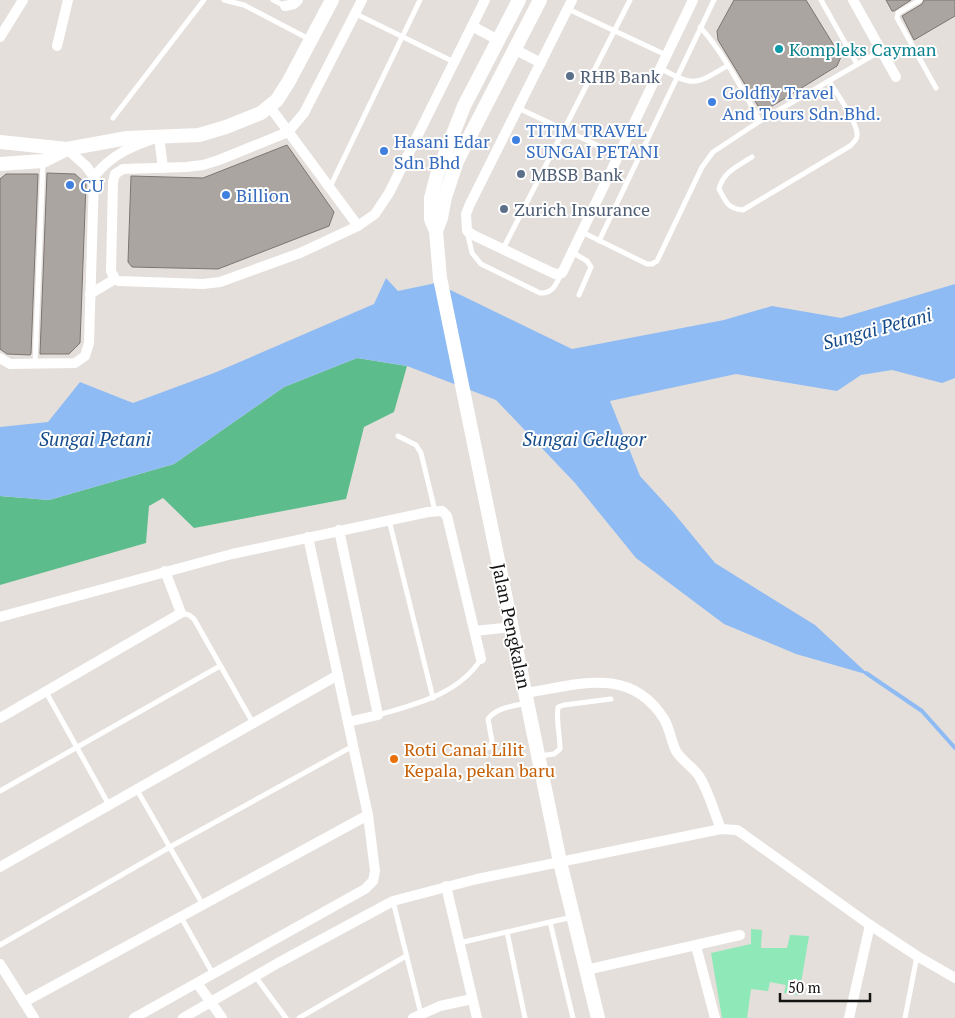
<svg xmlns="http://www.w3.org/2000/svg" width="955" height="1018" font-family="'PT Serif',serif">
  <rect width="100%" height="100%" fill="#e5dfdb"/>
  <!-- green -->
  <path fill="#8ee8b7" d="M751,929l11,1 -1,18h26l3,-13 19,1 -10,59 -15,-2 2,-8 -16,-3 -2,9 -17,-2 -4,29h-25l-11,-65 40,-9z"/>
  <!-- forest -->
  <path fill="#5cbc8b" d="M357,358l50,8 -13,46 -30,15 -18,72 -152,29 -31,-30 -14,8 -3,37 -146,42v-89l49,4 125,-36 110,-77z"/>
  <!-- water -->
  <path fill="#8ebbf3" d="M386,278l12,13 38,-8 136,66 152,-29 48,-14 69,12 114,-34v94l-13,5 -50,-13 -31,5 -24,16 -101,-17 -126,27 30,75 33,36 42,51 100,62 54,50 -73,-21 -72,-30 -88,-66 -61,-75 -79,-83 -89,-34 -50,-8 -73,29 -110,77 -125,36 -49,-4v-69l48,-5 32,-40 53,21 81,-30 160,-69z"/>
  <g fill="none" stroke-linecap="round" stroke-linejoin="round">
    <!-- stream -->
    <path stroke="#8ebbf3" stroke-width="4" d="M866,673l56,38 33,37"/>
  </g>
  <!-- building -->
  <g fill="#aba5a1" stroke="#7b7672">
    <path d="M734,0h72l35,57 -4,9 -68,42 -11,-2 -40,-66 -1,-9z"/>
    <path d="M886,0h25l-17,11h-2z"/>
    <path d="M924,0h31v16l-41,24 -12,-24 20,-12z"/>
    <path d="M287,145l47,67 -5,14 -111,43 -86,-2 -4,-5 3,-86 72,2z"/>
    <path d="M47,173l28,1 11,10 -6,159 -11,11h-29z"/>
    <path d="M6,174h32l-7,180 -1,1 -23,-1 -7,-5v-170z"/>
  </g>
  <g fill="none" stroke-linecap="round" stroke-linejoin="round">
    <!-- lane -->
    <g stroke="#fff" stroke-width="5">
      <path d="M224,0l20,5 65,34"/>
      <path d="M273,0l12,6"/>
      <path d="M821,0l36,64"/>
      <path d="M920,0l-22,13 -1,5 39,70"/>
      <path d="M568,9l98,46"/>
      <path d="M354,13l100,49"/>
      <path d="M700,27c24,26 42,63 60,94"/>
      <path d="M660,68c34,19 35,17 67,-2"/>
      <path d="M518,108l100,47"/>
      <path d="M113,118l91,-118"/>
      <path d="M752,157c-14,9 -29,15 -33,32 7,13 8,19 24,21l107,-64c4,-4 8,-7 7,-13 -1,-13 -21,-41 -28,-52"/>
      <path d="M330,187l90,-187"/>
      <path d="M467,231l5,22 9,11 59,29c13,1 16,-9 21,-19"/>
      <path d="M582,232l65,32h5l5,-3 45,-94 11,-15 47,-31 122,-71"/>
      <path d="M599,241l115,-241"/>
      <path d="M503,249l127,-249"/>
      <path d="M572,252l15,9 4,6 -12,28"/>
      <path d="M35,364l8,-203"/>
      <path d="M398,436l18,9 5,8 14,58"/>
      <path d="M389,520l44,178"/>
      <path d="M181,613l8,2 5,4 59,104"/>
      <path d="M46,692l63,113"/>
      <path d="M378,715c38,-11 81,-21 103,-56"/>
      <path d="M459,756l31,-9 2,-6 -4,-22c9,-12 26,-13 39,-16"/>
      <path d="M539,756l15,-2 6,-5c0,-14 -4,-28 -2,-42l6,-2 47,-6"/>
      <path d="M137,790l66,115"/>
      <path d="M0,791l220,-125"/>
      <path d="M393,901l28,113"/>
      <path d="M181,917l32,57"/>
      <path d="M573,917l-23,5 23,96"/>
      <path d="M507,932l18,86"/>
      <path d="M459,943l91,-21"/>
      <path d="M0,945l170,-98 183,-101"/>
      <path d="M255,976l31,42"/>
      <path d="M299,1018l107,-62"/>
      <path d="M905,1018l12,-62"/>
    </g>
    <!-- street -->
    <g stroke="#fff" stroke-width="10">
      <path d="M362,0l-58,113 -16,19 -69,28 -16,5 -17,2 -63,2 -8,5 -2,8 -2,89 4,8 4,2 84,3 17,-2 80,-29 58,-27 17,-12 14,-21 96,-193"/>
      <path d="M572,0l-102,204 -4,10 1,17 6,4 82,39 7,-1 3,-6 128,-267"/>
      <path d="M853,0l43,77"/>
      <path d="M285,6l9,-2 4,-4"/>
      <path d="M472,26l26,14"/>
      <path d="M0,37l23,-37"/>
      <path d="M57,46l11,-46"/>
      <path d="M514,49l27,14"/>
      <path d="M270,107l88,119"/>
      <path d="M67,149l19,17 8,11"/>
      <path d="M90,294l25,-15"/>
      <path d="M0,358l10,6 65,-1 10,-7 4,-13 5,-166c16,-22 40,-32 65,-40l4,31"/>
      <path d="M339,530l39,185 -30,7"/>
      <path d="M0,617l232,-63 196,-42 14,-1 5,5 34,143"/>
      <path d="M475,631l37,-4"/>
      <path d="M526,693c51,-8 104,-28 138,26 6,10 7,22 12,32 6,10 17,16 23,25 10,16 15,36 22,53"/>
      <path d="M0,718l181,-105 -16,-42"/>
      <path d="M0,867l338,-192"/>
      <path d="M446,886l31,132"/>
      <path d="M696,946l19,72"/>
      <path d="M0,964l34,54"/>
      <path d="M586,970l154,-35"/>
      <path d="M197,983l25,35"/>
      <path d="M24,1002l344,-187"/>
      <path d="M134,1018l231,-129 8,-8 2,-10 -7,-56 -60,-278"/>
      <path d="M183,1018l95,-55 115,-62 84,-22 244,-50 16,1 6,4 127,91 47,31 38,22"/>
      <path d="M413,1018l27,-12 32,-7"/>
      <path d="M849,1018l21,-93"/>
    </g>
    <!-- secondary -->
    <g stroke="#fff" stroke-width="14">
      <path d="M519,0l-55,106 -27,69 -6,23v21l5,12 4,47 120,584 38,156"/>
      <path d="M0,142l67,7"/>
      <path d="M0,164l43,-3 24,-12 60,-11 72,-3 27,-8 35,-14 16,-13 12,-19 43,-81"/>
      <path d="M436,231l5,-13 4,-21 12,-36 83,-161"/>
    </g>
  </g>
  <!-- markers -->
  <circle fill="#0f9aa8" stroke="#fff" stroke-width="2" cx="779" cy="49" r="5"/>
  <g fill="#5c6f8a" stroke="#fff" stroke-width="2">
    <circle cx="570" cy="76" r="5"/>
    <circle cx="521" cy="174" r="5"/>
    <circle cx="504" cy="209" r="5"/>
  </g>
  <g fill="#3f7fe0" stroke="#fff" stroke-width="2">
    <circle cx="712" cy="102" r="5"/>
    <circle cx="516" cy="140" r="5"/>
    <circle cx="384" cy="151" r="5"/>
    <circle cx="70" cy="185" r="5"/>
    <circle cx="226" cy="195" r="5"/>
  </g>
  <circle fill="#e8710a" stroke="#fff" stroke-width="2" cx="394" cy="759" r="5"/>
  <g text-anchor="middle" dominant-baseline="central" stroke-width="4" stroke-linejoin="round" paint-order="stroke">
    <!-- culture labels -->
    <g font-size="18" fill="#0d838f" stroke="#fff" text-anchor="start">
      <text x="789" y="49">Kompleks Cayman</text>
    </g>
    <!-- service labels -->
    <g font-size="18" fill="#4e5e75" stroke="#fff" text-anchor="start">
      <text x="580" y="76">RHB Bank</text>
      <text x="531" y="174">MBSB Bank</text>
      <text x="514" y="209">Zurich Insurance</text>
    </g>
    <!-- shop labels -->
    <g font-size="18" fill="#366cbe" stroke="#fff" text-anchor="start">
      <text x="722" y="92">Goldfly Travel<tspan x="722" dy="21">And Tours Sdn.Bhd.</tspan></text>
      <text x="526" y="130">TITIM TRAVEL<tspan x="526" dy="21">SUNGAI PETANI</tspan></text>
      <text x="394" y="141">Hasani Edar<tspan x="394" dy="21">Sdn Bhd</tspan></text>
      <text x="80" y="185">CU</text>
      <text x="236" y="195">Billion</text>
    </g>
    <!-- street labels -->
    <g font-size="18" fill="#161413" stroke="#fff">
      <text transform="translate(512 626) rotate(78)">Jalan Pengkalan</text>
    </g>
    <!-- food labels -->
    <g font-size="18" fill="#c56008" stroke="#fff" text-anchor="start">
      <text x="404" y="749">Roti Canai Lilit<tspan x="404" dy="21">Kepala, pekan baru</tspan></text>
    </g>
    <!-- water labels -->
    <g font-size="19" font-style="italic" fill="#154b8a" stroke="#fff">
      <text transform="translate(877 328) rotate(-15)">Sungai Petani</text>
      <text x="95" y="438">Sungai Petani</text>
      <text x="584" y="438">Sungai Gelugor</text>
    </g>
  </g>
  <!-- scale -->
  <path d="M780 993v8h90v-8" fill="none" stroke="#161413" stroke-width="2.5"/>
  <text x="788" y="993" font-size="15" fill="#161413" stroke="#ffffff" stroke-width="4" paint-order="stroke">50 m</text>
</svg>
